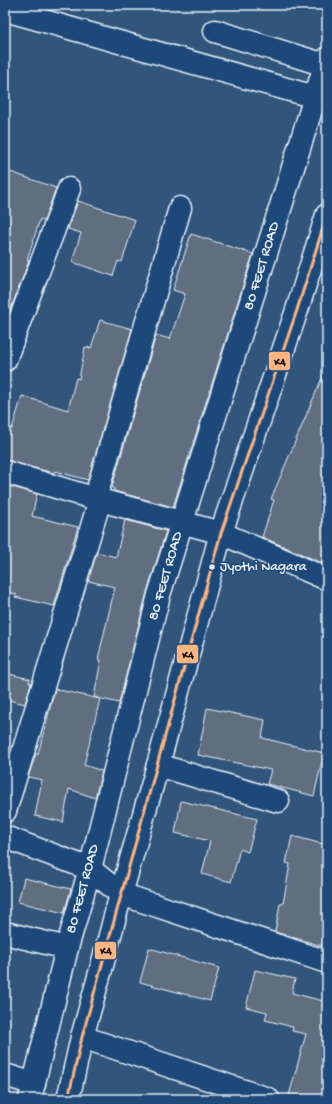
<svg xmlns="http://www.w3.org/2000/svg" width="332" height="1104" font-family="'Gochi Hand',sans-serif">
  <rect width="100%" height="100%" fill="#32557c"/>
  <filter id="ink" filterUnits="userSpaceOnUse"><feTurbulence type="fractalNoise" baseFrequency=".025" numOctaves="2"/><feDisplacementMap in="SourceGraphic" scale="8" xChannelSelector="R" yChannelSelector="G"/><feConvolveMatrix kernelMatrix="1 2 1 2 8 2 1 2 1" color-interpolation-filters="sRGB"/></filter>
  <g filter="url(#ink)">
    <!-- building -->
    <g fill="#606e80" stroke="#e8f1f8">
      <path d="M5,170l51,18 -12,33 -4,-2 -13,41 2,1 -24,63z"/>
      <path d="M78,201l57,19 -13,42 -4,-1 -5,15 -41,-14 9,-29 -13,-4z"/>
      <path d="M191,234l62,20 -80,253 -59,-16v-3l-2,-1 44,-152 14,4 15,-45 -12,-4z"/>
      <path d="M100,320l32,9 -44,151 -33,-9 -1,2 -12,-3 -37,-10v-18l4,-14 3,1 10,-33 46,14 8,-32 3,1 6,-32 6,1z"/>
      <path d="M327,366v199l-65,-28 12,-37 -3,-1z"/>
      <path d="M5,485l32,9 -5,22 46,11 -24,79 -39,-9 1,-3 -11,-2z"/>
      <path d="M125,520l41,11 -19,61 -28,111 -25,-6 7,-37 -3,-1 17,-72 -27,-6 9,-29 19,5z"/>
      <path d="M5,673l25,6 -1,4h2l-6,21 -20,-5z"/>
      <path d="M55,689l45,10 -16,66 18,6 -7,27 -26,-9 -6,33 -28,-6 7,-36 -14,-3 8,-23h2z"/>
      <path d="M207,708l58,12 -3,18 62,15 -10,43 -47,-12 4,-14 -73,-15z"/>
      <path d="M181,801l76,18 -9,33 -8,-3 -9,33 -29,-8 8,-33 -35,-8z"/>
      <path d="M292,836l35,9v71l-5,30 -47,-14 5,-28h3l7,-40 -4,-1z"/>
      <path d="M24,878l47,11 -7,24 -46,-11z"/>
      <path d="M149,948l70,20 -9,33 -70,-19z"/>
      <path d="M255,970l40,9 -3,14 35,9v97h-39l18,-65 -14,-3 1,-4 -28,-7 2,-8 -21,-5z"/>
    </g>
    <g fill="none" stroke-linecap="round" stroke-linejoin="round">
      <defs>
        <g id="minor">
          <path d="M5,10l310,87"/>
          <path d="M215,31l110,34"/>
          <path d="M5,360l64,-171"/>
          <path d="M5,472l95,28 121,33 106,46"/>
          <path d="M95,499l85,-291"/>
          <path d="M158,765l120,36"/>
          <path d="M5,811l95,-311"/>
          <path d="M5,837l85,32 31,25 206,68"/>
          <path d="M5,933l62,15"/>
          <path d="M82,1037l186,62"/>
          <path d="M5,1075l29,9"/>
        </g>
        <g id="major">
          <path d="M30,1099l37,-151 23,-79 69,-274 168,-536"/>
          <path d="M68,1099l14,-62 18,-64 21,-79 37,-129 63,-232 76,-223 30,-95"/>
        </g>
      </defs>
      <!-- minor casing -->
      <use href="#minor" stroke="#e8f1f8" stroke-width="25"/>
      <!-- major casing -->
      <use href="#major" stroke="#e8f1f8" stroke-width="25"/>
      <!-- minor -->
      <use href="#minor" stroke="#1f4a7a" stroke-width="22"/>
      <!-- major -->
      <use href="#major" stroke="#1f4a7a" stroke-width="22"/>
      <defs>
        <path id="bus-1" d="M68,1099l14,-62 139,-504 76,-223 30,-95"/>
      </defs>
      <!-- bus-1 casing -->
      <use href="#bus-1" stroke="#1f4a7a" stroke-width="6"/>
      <!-- bus-1 -->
      <use href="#bus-1" stroke="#ffb580" stroke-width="3"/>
    </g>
  </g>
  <!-- markers -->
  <circle fill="#e8f1f8" stroke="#1f4a7a" stroke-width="1.5" cx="212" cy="567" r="3.5"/>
  <g text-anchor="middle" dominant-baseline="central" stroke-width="3" stroke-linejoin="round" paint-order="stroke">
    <!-- bus labels -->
    <g font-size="14" fill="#e8f1f8" stroke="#1f4a7a" text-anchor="start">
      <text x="220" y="567">Jyothi Nagara</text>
    </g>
    <!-- street labels -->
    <g font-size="15" fill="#e8f1f8" stroke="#1f4a7a">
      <text transform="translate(262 266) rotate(-73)">80 FEET ROAD</text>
      <text transform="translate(166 576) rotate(-74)">80 FEET ROAD</text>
      <text transform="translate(83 889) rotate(-75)">80 FEET ROAD</text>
    </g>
  </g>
  <g stroke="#1f4a7a" stroke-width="1.5">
    <rect x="268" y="351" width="23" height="20" rx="4" fill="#ffb580"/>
    <rect x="176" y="644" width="23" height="20" rx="4" fill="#ffb580"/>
    <rect x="94" y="941" width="23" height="19" rx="4" fill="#ffb580"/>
  </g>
  <g font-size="11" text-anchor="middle" font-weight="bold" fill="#111">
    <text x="280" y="365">K4</text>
    <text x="188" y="658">K4</text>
    <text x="106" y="954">K4</text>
  </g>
  <!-- margin -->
  <rect width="332" height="1104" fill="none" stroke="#1f4a7a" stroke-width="20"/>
  <rect x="10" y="10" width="312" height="1084" fill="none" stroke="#e8f1f8" stroke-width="1.5" filter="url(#ink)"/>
</svg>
